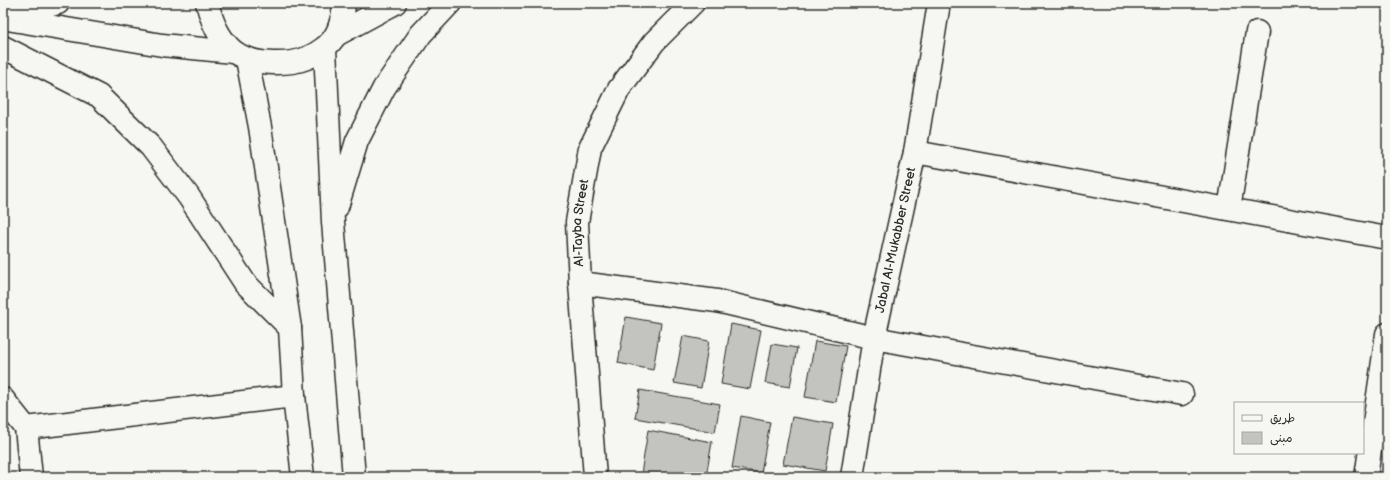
<svg xmlns="http://www.w3.org/2000/svg" width="1390" height="480" font-family="'Balsamiq Sans','Playpen Sans Arabic',sans-serif">
  <rect width="100%" height="100%" fill="#f6f6f2"/>
  <filter id="ink" filterUnits="userSpaceOnUse"><feTurbulence type="fractalNoise" baseFrequency=".025" numOctaves="2"/><feDisplacementMap in="SourceGraphic" scale="8" xChannelSelector="R" yChannelSelector="G"/><feConvolveMatrix kernelMatrix="1 2 1 2 8 2 1 2 1" color-interpolation-filters="sRGB"/></filter>
  <g filter="url(#ink)">
    <!-- building -->
    <g fill="#c3c3c0" stroke="#2b2b2b">
      <path d="M626,317l35,6 -8,47 -35,-7z"/>
      <path d="M731,324l30,6 -11,59 -29,-5z"/>
      <path d="M683,336l26,5 -8,47 -27,-5z"/>
      <path d="M815,341l31,5 -10,56 -31,-5z"/>
      <path d="M772,344l25,4 -7,39 -25,-4z"/>
      <path d="M640,390l80,14 -5,28 -80,-14z"/>
      <path d="M741,416l29,6 -9,51 -29,-5z"/>
      <path d="M792,417l41,7 -8,47 -42,-7z"/>
      <path d="M648,430l64,12 -6,35h-49l-16,-3z"/>
    </g>
    <g fill="none" stroke-linecap="round" stroke-linejoin="round">
      <defs>
        <g id="minor">
          <path d="M11,17l47,-14"/>
          <path d="M7,19l155,26 71,7"/>
          <path d="M915,152l472,86"/>
          <path d="M1229,209l28,-177"/>
          <path d="M580,283l137,18 157,37 308,56"/>
          <path d="M3,399l23,29 5,49"/>
          <path d="M26,428l268,-32"/>
          <path id="s1" d="M595,477l-15,-194 -3,-61 13,-74 29,-59 35,-47 39,-39"/>
          <path id="s2" d="M852,477l22,-139 41,-186 24,-149"/>
          <path d="M1366,477l21,-143"/>
        </g>
        <g id="major">
          <path d="M207,3c5,18 11,35 26,48 17,14 54,15 74,7 10,-4 23,-13 28,-22 5,-7 9,-25 9,-33"/>
          <path d="M336,35l59,-32"/>
          <path d="M3,47l96,49 52,51 38,50 56,86 45,45"/>
          <path d="M325,48l8,174 21,255"/>
          <path d="M247,59l13,68 30,201 4,68 9,81"/>
          <path d="M337,207l20,-66 27,-53 37,-54 29,-31"/>
        </g>
      </defs>
      <!-- minor casing -->
      <use href="#minor" stroke="#2b2b2b" stroke-width="25"/>
      <!-- major casing -->
      <use href="#major" stroke="#2b2b2b" stroke-width="25"/>
      <!-- minor -->
      <use href="#minor" stroke="#f6f6f2" stroke-width="22"/>
      <!-- major -->
      <use href="#major" stroke="#f6f6f2" stroke-width="22"/>
    </g>
  </g>
  <g text-anchor="middle" dominant-baseline="central" stroke-width="3.5" stroke-linejoin="round" paint-order="stroke">
    <!-- street labels -->
    <g font-size="13" fill="#2b2b2b" stroke="#f6f6f2">
      <text stroke="none"><textPath href="#s1" startOffset="255">Al-Tayba Street</textPath></text>
      <text stroke="none"><textPath href="#s2" startOffset="241">Jabal Al-Mukabber Street</textPath></text>
    </g>
  </g>
  <!-- margin -->
  <rect width="1390" height="480" fill="none" stroke="#f6f6f2" stroke-width="16"/>
  <rect x="8" y="8" width="1374" height="464" fill="none" stroke="#2b2b2b" stroke-width="1.5" filter="url(#ink)"/>
  <!-- legend -->
  <rect x="1234" y="402" width="130" height="52" fill="#f6f6f2" stroke="#a5a5a2"/>
  <rect x="1242" y="415" width="20" height="6" fill="#f6f6f2" stroke="#a5a5a2"/>
  <text x="1270" y="422" font-size="12" fill="#2b2b2b">طريق</text>
  <rect x="1242" y="432" width="20" height="12" fill="#c3c3c0" stroke="#a5a5a2"/>
  <text x="1270" y="442" font-size="12" fill="#2b2b2b">مبنى</text>
</svg>
